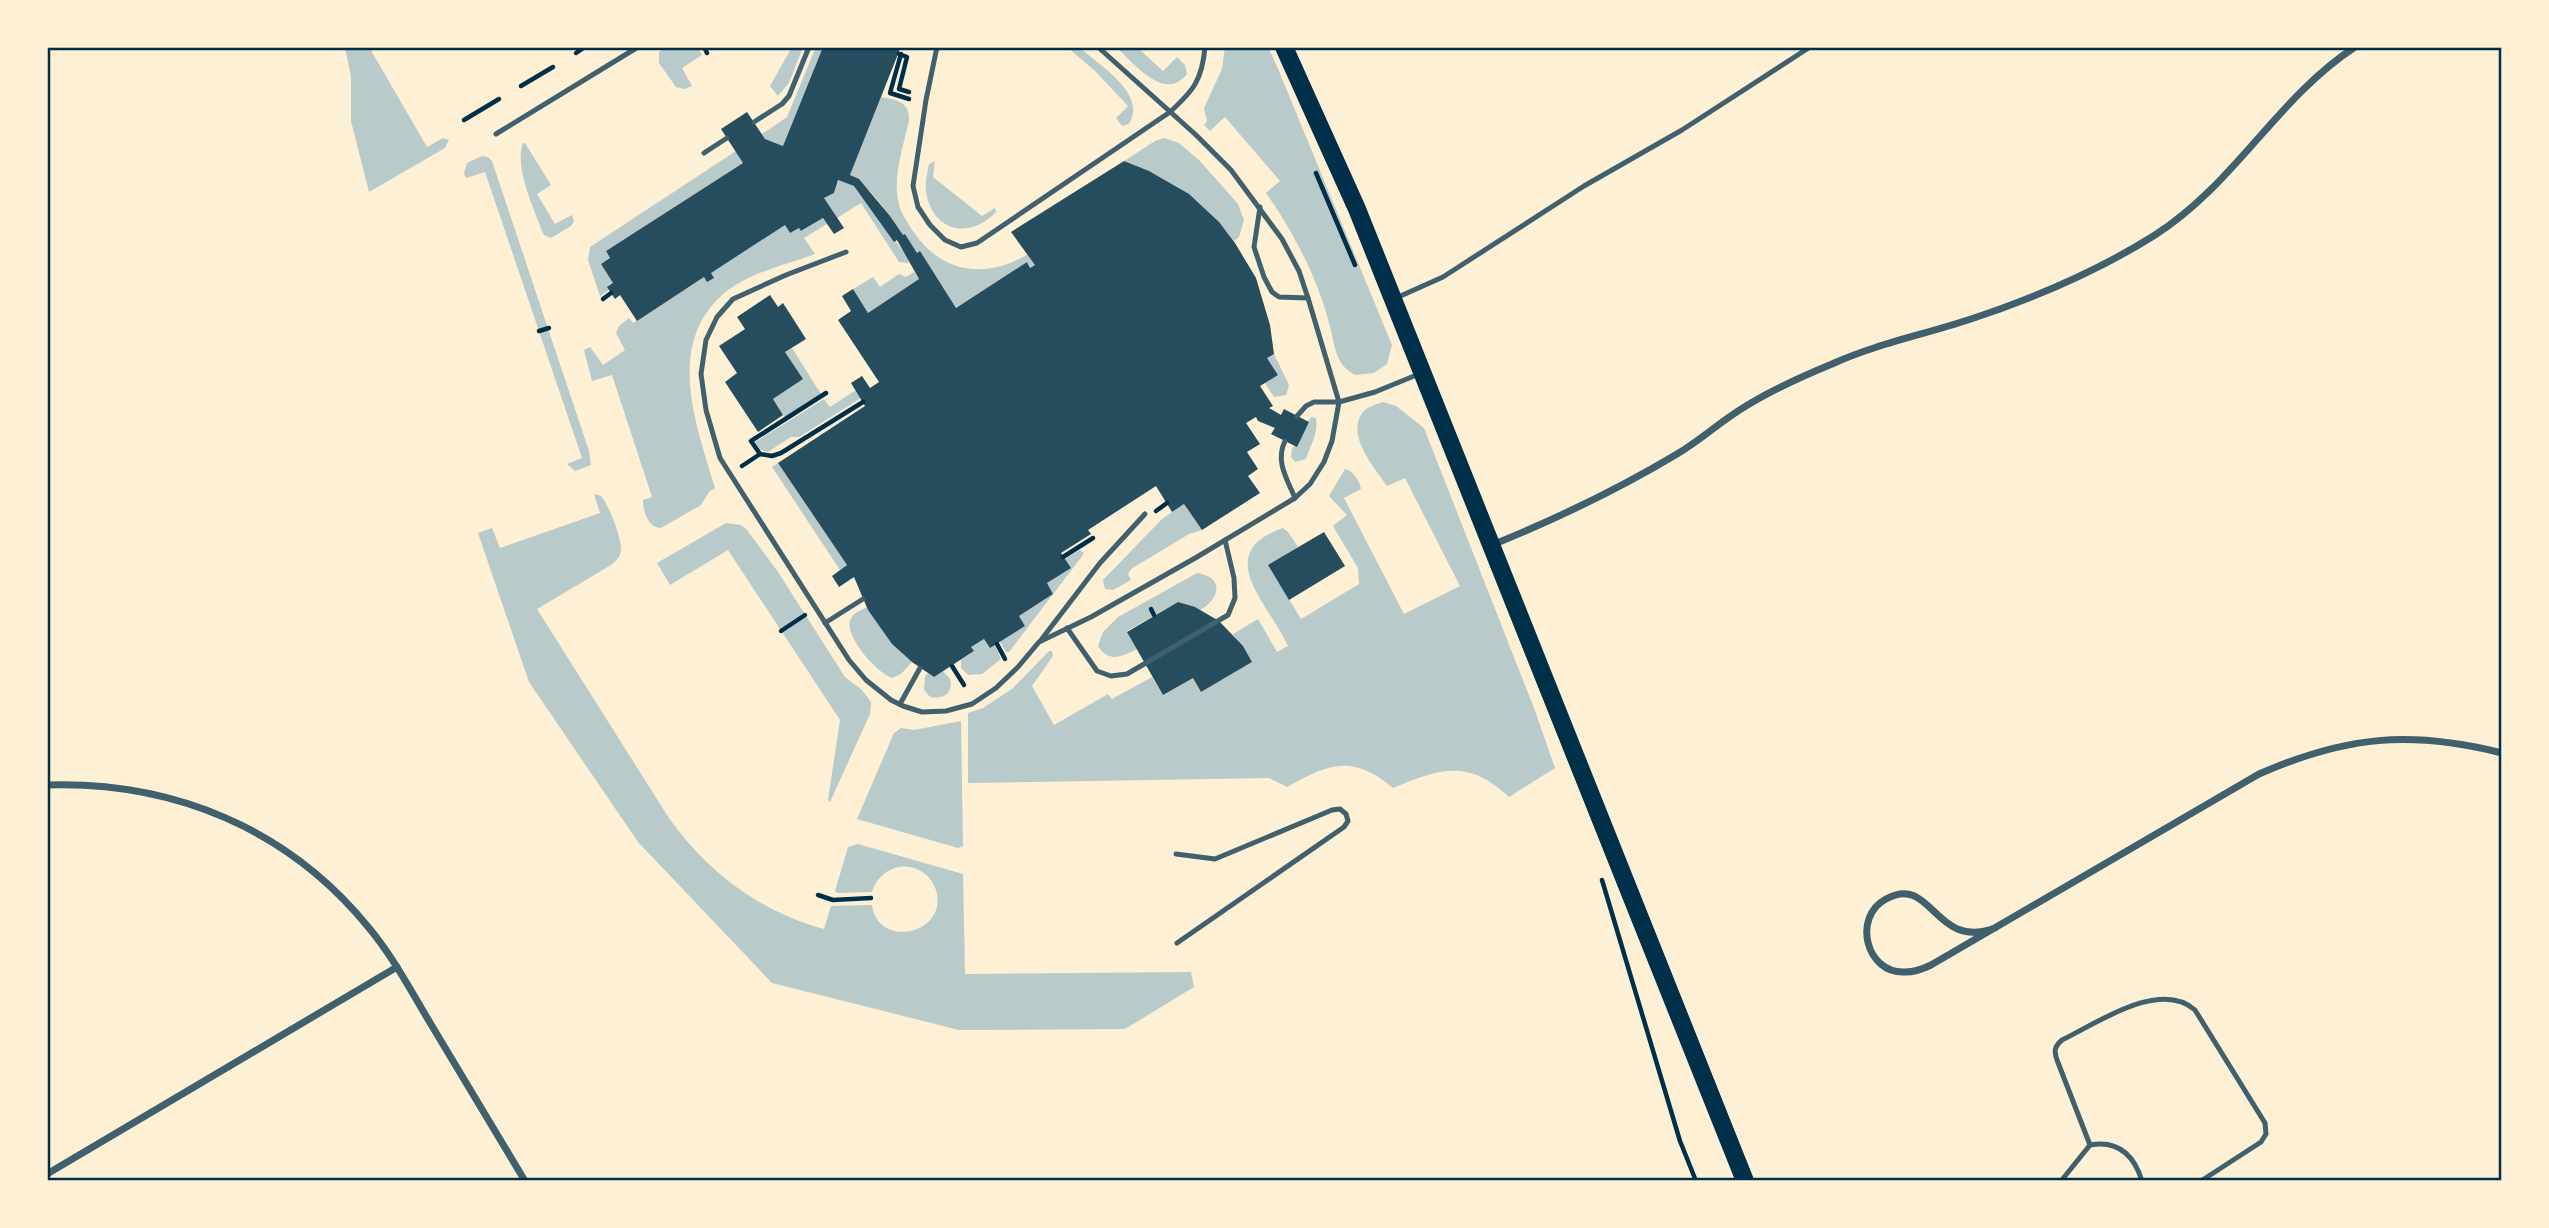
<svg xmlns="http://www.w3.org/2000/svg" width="2549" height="1228" font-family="Mulish,sans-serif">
  <rect width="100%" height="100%" fill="#fdf0d5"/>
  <!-- green -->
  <g fill="#b9caca">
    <path d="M345,47h24l58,100 16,-9 6,2 -4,8 -76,44 -18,-71v-44z"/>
    <path d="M664,47h34l4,8 -20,13 10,18 -8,3 -8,-2 -17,-24v-10z"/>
    <path d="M792,47h11l-14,36 -11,13 -8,-10z"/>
    <path d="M816,47h7l-40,99 -18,-7 -3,-5 25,-17z"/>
    <path d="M1067,47h12c20,18 69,47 50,77l-7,2 -6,-8 12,-12 -33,-35z"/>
    <path d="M1116,47h21l26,24 14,-14 8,8 2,9c-23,29 -53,-11 -71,-27z"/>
    <path d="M1225,47h43l8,17 116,281 -5,19 -13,9 -18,2c-19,-8 -21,-26 -25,-45 -13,-51 -35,-94 -65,-137l14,-12 -55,-64 -15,14 -6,-6 3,-4 -3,-13 18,-39z"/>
    <path d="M881,97c15,3 29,4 28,23 -5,25 -16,54 -11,80 2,13 10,23 17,34 28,40 73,45 113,20l7,11 -5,3 -3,-6 -71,46 -36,-56 -3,1 -12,-19 -2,1c-11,-16 -35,-52 -53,-60z"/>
    <path d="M1164,138l15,5 21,18 38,43 6,16 -5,17 -5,4c-30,-39 -65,-62 -110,-80l31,-20z"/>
    <path d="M523,143h2l26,42 -14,9 18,30 17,-9 2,6 -3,5 -20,12 -7,-3 -2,-4c-8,-23 -28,-64 -19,-88z"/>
    <path d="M736,151l7,12 -137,88 4,7 -9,6 12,19 -4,7 -9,6 -12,-36 2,-13z"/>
    <path d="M482,156l6,1 4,4 97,290 2,14 -16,6 -8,-7 15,-6 -97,-286 -19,6 -2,-5 3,-10z"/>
    <path d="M935,161l-2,16 49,39 13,-8 1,4c-27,28 -63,20 -70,-20 -1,-10 1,-19 3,-28z"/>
    <path d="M838,180l16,6 55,73 -1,4 -9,-1 -38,-59 -24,15 -13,-20 10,-5z"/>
    <path d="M823,218l4,6 -23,14 11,16c-30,11 -68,19 -93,41 -57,52 -25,132 -7,193l-6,4 -8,13 -40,23c-13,0 -18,-17 -18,-28l9,-3 -40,-122 -20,6 -8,-31 6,-3 13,18 22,-15 -9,-17 3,-7 10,-8 4,5 152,-98 5,8 9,-5 3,3z"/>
    <path d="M914,272l5,7 -51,34 -15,-24 20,-12 7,10 19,-13 7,3z"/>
    <path d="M792,348l29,46 -36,24 -12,-19 30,-20 -18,-27z"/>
    <path d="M1274,354l15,31 -3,10 -12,2 -9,-14 13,-8 -11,-17z"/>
    <path d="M856,390l5,8 -62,39h-8l-23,15 -9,-3 -4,-7 69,-43 6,8z"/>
    <path d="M1383,402l13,4 28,22 110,280 21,60 -46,29c-40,-38 -69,-29 -116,-9 -40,-34 -64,-25 -106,-1l-18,-9 -301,5v-70l15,-5 29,-19 37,-38h3l1,5 -21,30 22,39 54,-31 4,5 40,-22 11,18 30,-17 8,14 51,-30 -19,-28 25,-15 19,33 11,-6c-18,-41 -78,-93 -5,-118l5,4 10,15 -29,19 32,53 58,-35 -1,-16 -25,-42 14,-11 -18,-19 16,-27c8,2 15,12 16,20l-17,9 60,116 56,-28 -55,-108 -18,8c-12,-18 -42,-51 -24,-74 4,-5 14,-8 20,-10z"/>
    <path d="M1311,417l5,1c3,13 -6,29 -10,41l-11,3 -4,-5 1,-8z"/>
    <path d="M778,463l69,102 -7,5 -68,-103z"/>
    <path d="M594,494l7,2c8,9 21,43 20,55 -1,6 -5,10 -10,14l-74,44 130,206c38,55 91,96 157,114l7,-23 41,-1c6,45 77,29 64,-15 -3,-9 -9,-16 -17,-20 -20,-10 -41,2 -47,22l-34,1 -3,-2 13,-44 10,-3 105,30 2,100 226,-2 3,15 -69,42 -166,1 -187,-47 -134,-141 -109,-160 -51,-149 14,-5 8,20 100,-35z"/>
    <path d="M1184,504l18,26 -13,4 -58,35 -3,5 3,6 -18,10 -8,-1 -2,-9 59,-61z"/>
    <path d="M726,523l15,2 6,5 31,42 67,105 17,13 9,12 -1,12 -40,88 -2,-2 12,-80 -112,-170 -58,35 -13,-22z"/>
    <path d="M1080,550l4,3 -1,2 -74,97h-3l-6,-10 25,-16 -6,-10 34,-22 -6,-11 23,-15 -5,-9z"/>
    <path d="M1197,573c27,4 24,25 3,37l-22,-8 -51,29 10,18c-16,8 -28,14 -39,-3l5,-14 15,-15z"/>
    <path d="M867,607l25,37 20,18 -11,12 -9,4c-15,-5 -47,-41 -42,-57 2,-8 10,-10 17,-14z"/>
    <path d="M984,639l6,9 5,-3 6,14 -19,15 -14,1 -7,-7v-8l12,-8 -2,-5z"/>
    <path d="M943,671l7,8c4,14 -7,21 -20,18l-6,-7 1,-14 3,-3 6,4z"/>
    <path d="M961,721l2,125 -5,2 -101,-29 37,-86 7,-5 13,2z"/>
  </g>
  <!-- building -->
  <g fill="#264d5e">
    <path d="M823,47h72l5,2 -50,126 9,4 31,37 13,19 2,-1 12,19 3,-2 36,57 71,-46 3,6 5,-3 -24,-33 113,-71 25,10 40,23 30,28 16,21 21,35 14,47 4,29 -7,4 11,17 -18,11 13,20 -4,2 12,7 3,-6 25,13 -12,25 -26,-13 4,-6 -17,-7 -2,-4 -10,6 14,21 -13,8 11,17 -10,7 12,17 -58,37 -18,-26 -12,8 -16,-26 -68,44 3,4 -30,19 10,15 -24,15 6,11 -34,22 6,10 -35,22 -6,-9 -13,8 3,4 -40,26 -22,-15 -20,-18 -24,-34 -14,-33 -15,10 -7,-11 15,-11 -69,-102 87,-57 -14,-23 11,-7 8,12 9,-6 -41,-62 13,-9 -9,-15 11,-7 15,24 51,-34 -22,-39 -3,2 -40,-56 -16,-6 -4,13 -10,5 20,30 -10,6 -11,-16 -22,13 -2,-3 -9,5 -5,-8 -74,48 3,5 -7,4 -3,-5 -67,44 -17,-26 -5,4 -8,-12 6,-4 -12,-19 9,-6 -4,-7 137,-88 -22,-34 26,-17 18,27 18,7z"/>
    <path d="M770,295l8,12 5,-4 23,36 -21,13 18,27 -30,20 10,16 -25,17 -33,-50 12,-9 -18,-27 26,-17 -8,-12z"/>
    <path d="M1324,532l21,34 -56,34 -21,-35z"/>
    <path d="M1178,602l17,5 24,14 24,25 9,16 -51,30 -8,-14 -30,17 -36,-63z"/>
  </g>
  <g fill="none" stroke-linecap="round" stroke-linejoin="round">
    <!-- path -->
    <g stroke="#003049" stroke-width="4.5">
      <path d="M704,47l3,6"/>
      <path d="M576,53l9,-6"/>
      <path d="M899,54l8,3 -8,32 10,3"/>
      <path d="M901,54l-11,39 19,6"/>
      <path d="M521,86l32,-19"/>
      <path d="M464,120l35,-21"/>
      <path d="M1316,173l39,92"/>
      <path d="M603,299l8,-6"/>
      <path d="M539,331l10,-3"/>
      <path d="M760,454l-9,-13 75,-48"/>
      <path d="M742,466l18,-12 12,2 9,-3 82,-51"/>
      <path d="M1156,511l11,-8"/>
      <path d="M1063,557l30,-19"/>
      <path d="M1151,609l3,6"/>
      <path d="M781,631l24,-16"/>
      <path d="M997,644l8,15"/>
      <path d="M952,666l12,19"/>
      <path d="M1602,880l78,261 16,40"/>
      <path d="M818,895l15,5 38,-2"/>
    </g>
    <!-- service -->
    <g stroke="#3f606c" stroke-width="5">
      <path d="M937,47l-11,53 -13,86 5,21 12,18 15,15 16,7 16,-4 193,-131c24,-22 32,-32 35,-65"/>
      <path d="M754,122l28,-18 7,-8 20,-49"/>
      <path d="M496,134l142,-87"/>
      <path d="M704,153l23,-15"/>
      <path d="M1260,207l-6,40 10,30 8,15 7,5 29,1"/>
      <path d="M846,252l-60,23 -53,24 -16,18 -11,23 -5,34 5,36 14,48 129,202 17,20 25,20 12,6 19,6 24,-1 26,-7 24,-16 22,-21 21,-25 52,-25 106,-60 98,-59 15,-14 14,-22 8,-21 7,-39 -31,-104 -9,-27 -17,-32 -51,-69 -35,-35 -98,-88"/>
      <path d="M1396,298l47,-21 141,-91 98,-56 128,-83"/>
      <path d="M1297,416l9,-10 8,-4h25l36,-10 44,-18"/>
      <path d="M1285,441c-10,20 2,38 10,57"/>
      <path d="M825,623l38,-24"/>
      <path d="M1067,628l30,43 14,5 16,-2 101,-59 7,-17 -1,-20 -9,-38"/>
      <path d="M1041,640l59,-77 45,-49"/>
      <path d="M900,704l20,-36"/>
      <path d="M1176,854l39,5 117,-49 8,-1 6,5 2,7 -4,6 -167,116"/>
      <path d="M2090,1145c28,-5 44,10 52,36"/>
      <path d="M2061,1181l29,-36 -33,-85c-3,-9 -3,-13 5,-20 35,-17 98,-61 133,-30l70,113 1,11 -5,8 -60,39"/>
    </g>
    <!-- minor -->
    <g stroke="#3f606c" stroke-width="7">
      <path d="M1492,545c64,-26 125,-55 185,-91 24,-14 45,-34 69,-48 27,-17 57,-30 86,-42 44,-20 90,-29 136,-44 64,-21 130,-49 187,-85 80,-51 122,-137 200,-188"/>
      <path d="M47,785c127,-4 242,44 322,143 25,30 43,65 63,98 31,52 62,103 93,155"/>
      <path d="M1995,928c-62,23 -62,-55 -109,-29 -34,18 -20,75 19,73 9,0 18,-3 26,-7l328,-191c87,-38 151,-44 243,-21"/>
      <path d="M47,1174l350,-207"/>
    </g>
    <!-- trunk -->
    <path stroke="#003049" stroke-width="18" d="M1284,47l73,162 388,972"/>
  </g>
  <!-- border -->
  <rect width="2549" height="1228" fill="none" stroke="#fdf0d5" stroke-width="98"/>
  <rect x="49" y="49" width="2451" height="1130" fill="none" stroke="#003049" stroke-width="2.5"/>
</svg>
